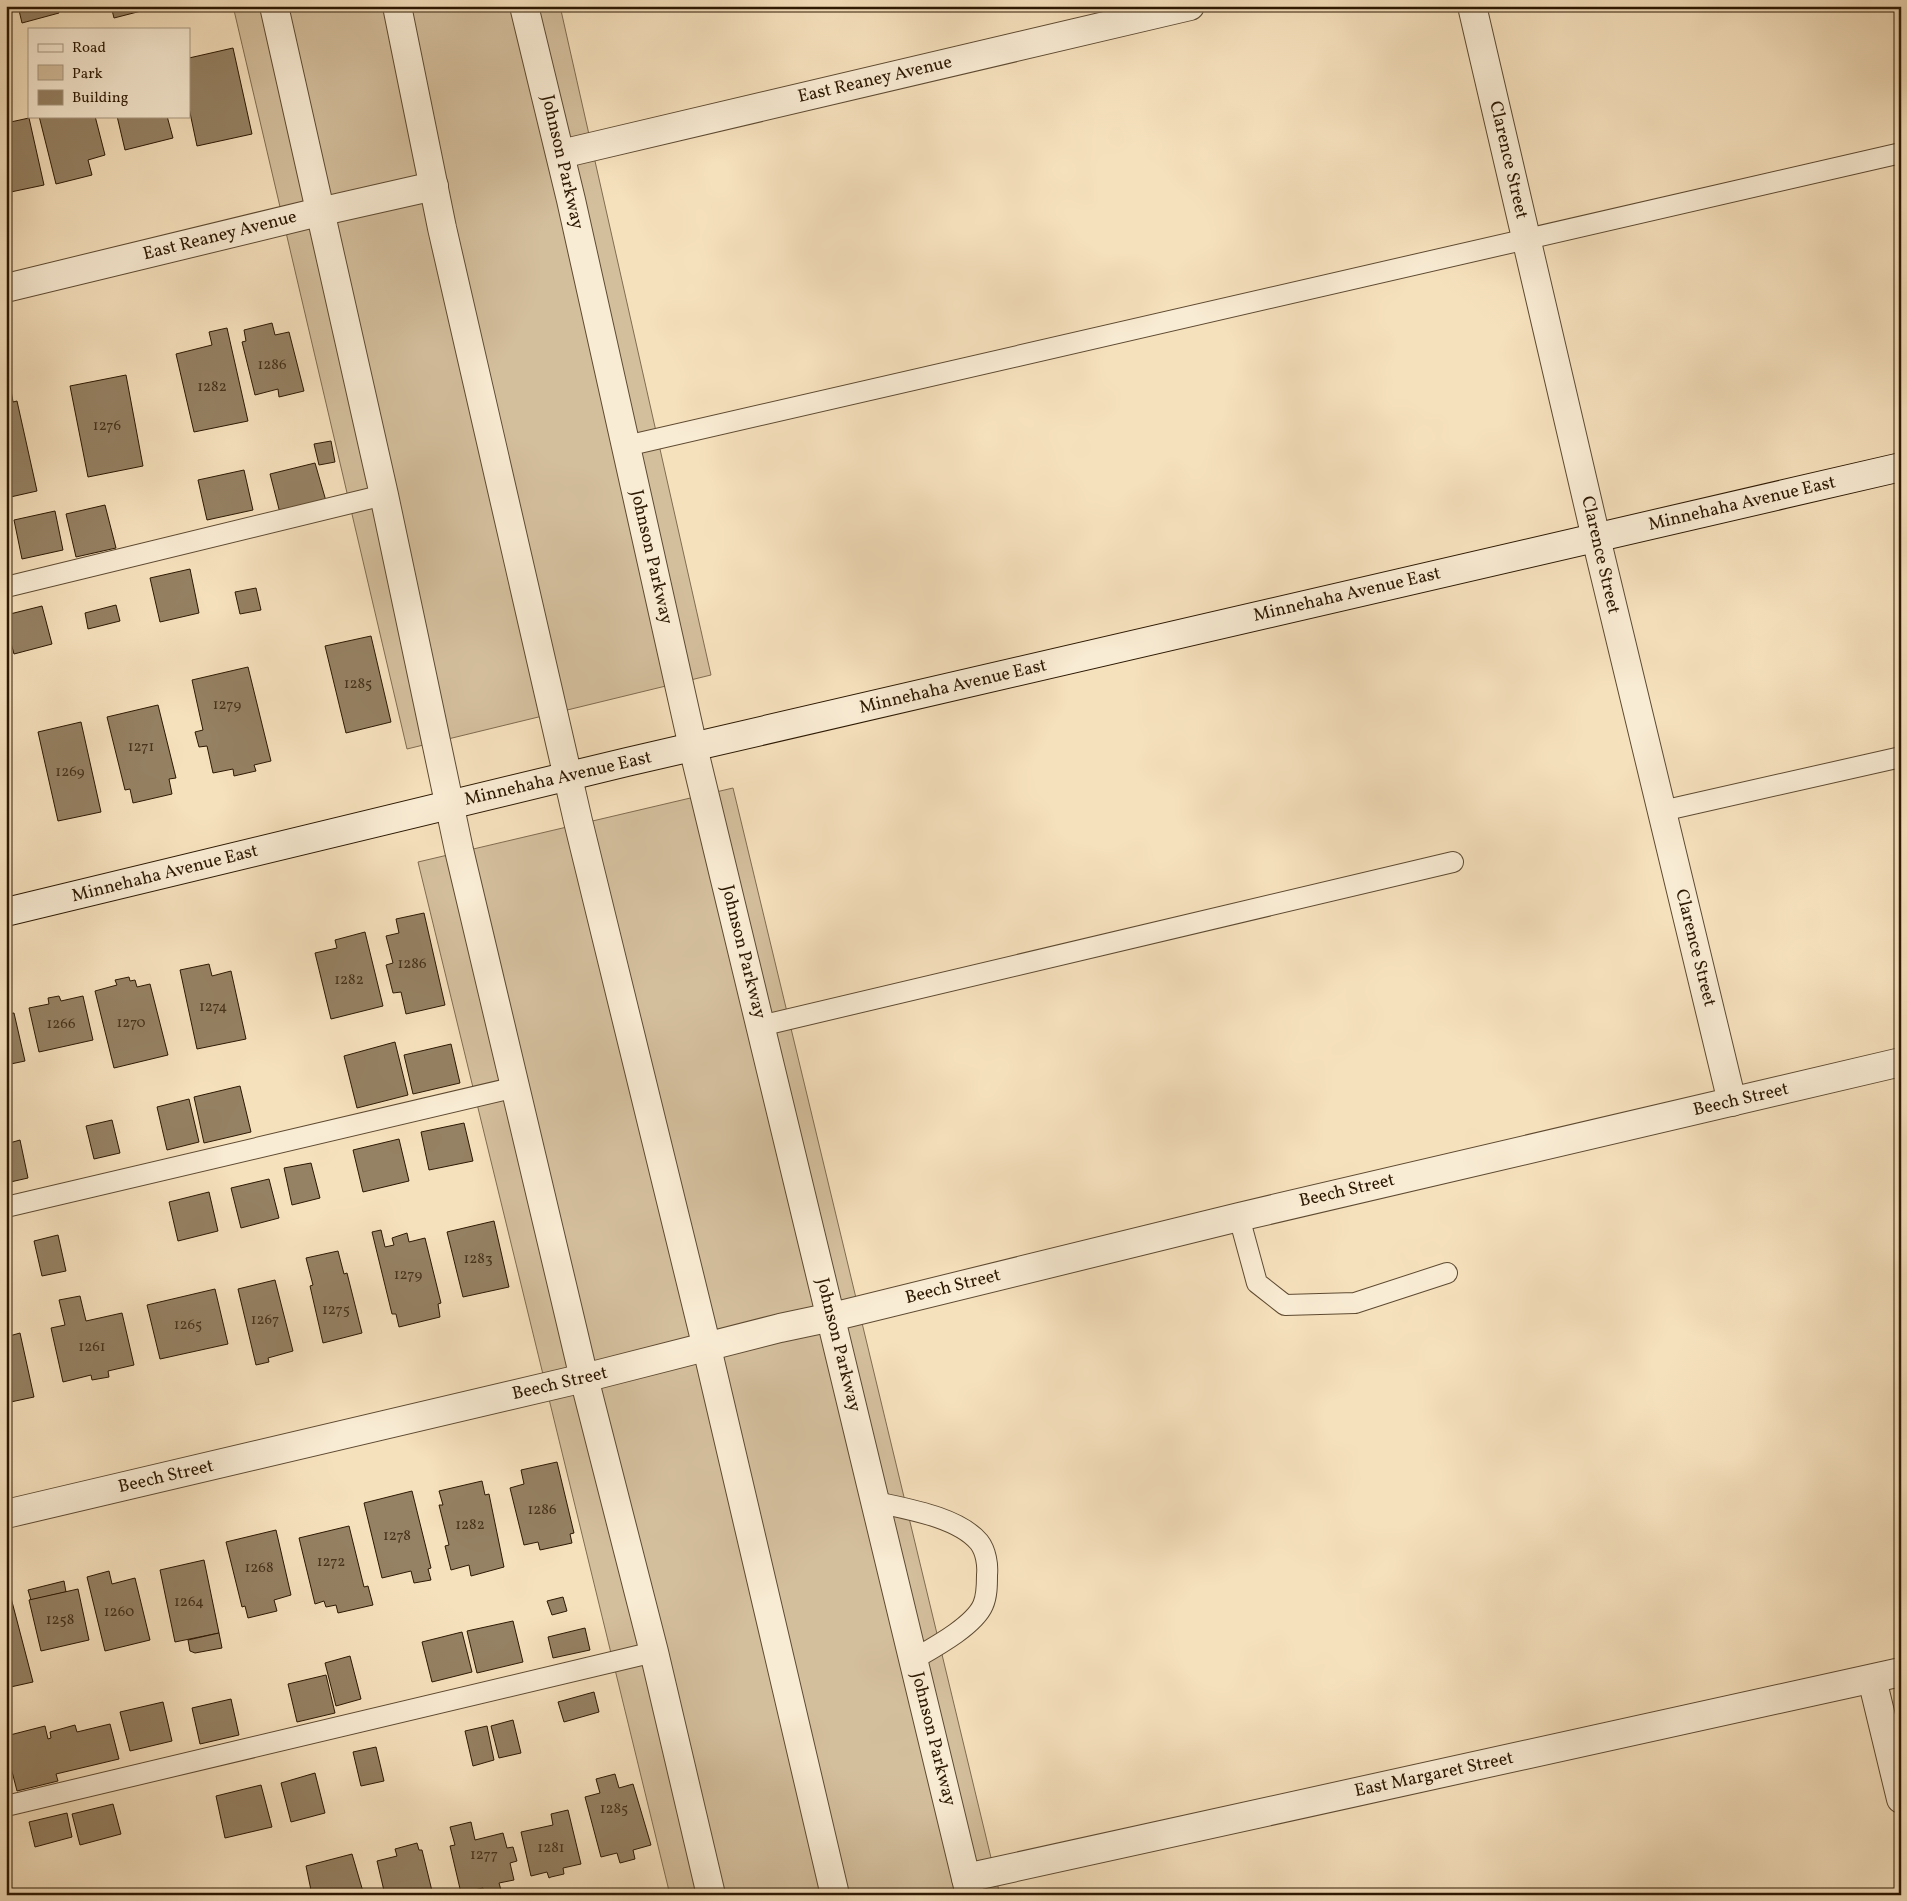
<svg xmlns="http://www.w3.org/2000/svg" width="1907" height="1901" font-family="Vollkorn,serif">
  <rect width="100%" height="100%" fill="#f6e1bd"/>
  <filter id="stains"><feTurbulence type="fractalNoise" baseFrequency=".004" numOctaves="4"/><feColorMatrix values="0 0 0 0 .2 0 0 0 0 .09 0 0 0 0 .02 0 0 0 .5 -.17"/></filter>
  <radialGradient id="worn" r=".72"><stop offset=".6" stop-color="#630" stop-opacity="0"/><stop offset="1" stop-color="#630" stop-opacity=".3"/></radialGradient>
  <!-- green -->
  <g fill="#d4bf9d" stroke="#806c50">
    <path d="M233,6h327l151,669 -304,74z"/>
    <path d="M733,788l267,1107h-330l-252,-1033z"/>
  </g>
  <!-- building -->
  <g fill="#958163" stroke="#2c1802">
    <path d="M18,6h39l2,7 -37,10z"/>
    <path d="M111,6h38v3l-35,9z"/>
    <path d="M233,48l19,86 -55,12 -8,-38v-50z"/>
    <path d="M39,116h56l10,39 -17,5 4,15 -36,9z"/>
    <path d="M117,116h50l6,22 -48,12z"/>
    <path d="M29,118l15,67 -38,8v-70z"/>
    <path d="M272,323l3,12 14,-3 15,59 -25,6 -1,-8 -23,6 -13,-53 4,-1 -2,-11z"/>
    <path d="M227,328l21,93 -54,11 -18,-78 36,-9 -3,-13z"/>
    <path d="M126,375l17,91 -55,11 -18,-91z"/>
    <path d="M11,390l2,12 4,-1 20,90 -31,7v-107z"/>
    <path d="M331,441l4,21 -16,3 -5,-21z"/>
    <path d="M315,463l11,38 -46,12 -10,-39z"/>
    <path d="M244,470l9,40 -46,10 -9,-40z"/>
    <path d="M105,505l11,43 -40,9 -10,-43z"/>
    <path d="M55,511l8,39 -41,9 -8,-39z"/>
    <path d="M190,569l9,44 -39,9 -10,-44z"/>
    <path d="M256,588l5,22 -21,4 -5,-22z"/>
    <path d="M116,605l4,16 -32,8 -3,-16z"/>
    <path d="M42,606l10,38 -38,10 -8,-29v-10z"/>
    <path d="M371,636l20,86 -45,11 -21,-87z"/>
    <path d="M248,667l23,94 -17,4 2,6 -22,5 -1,-7 -20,4 -6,-27 -8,1 -4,-15 8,-2 -11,-50z"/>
    <path d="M158,705l18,73 -7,1 3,15 -39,9 -3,-14 -5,1 -18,-73z"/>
    <path d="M81,722l20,90 -43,9 -20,-89z"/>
    <path d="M424,913l21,92 -39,9 -5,-22 -8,1 -7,-28 7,-2 -7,-27 13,-3 -3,-14z"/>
    <path d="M365,932l18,74 -52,13 -16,-66 22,-5 -2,-8z"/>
    <path d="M209,964l3,12 19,-5 15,68 -49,10 -17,-79z"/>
    <path d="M129,977l1,4 5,-1 2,7 13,-3 18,71 -54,13 -19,-77 22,-6 -2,-5z"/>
    <path d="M59,996l2,5 22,-5 10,44 -54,12 -10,-44 20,-4 -1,-6z"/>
    <path d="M14,1013l11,48 -19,4v-51z"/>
    <path d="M395,1042l13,53 -51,13 -13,-52z"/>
    <path d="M451,1044l9,39 -47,11 -9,-39z"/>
    <path d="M240,1086l11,46 -47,11 -10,-46z"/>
    <path d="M189,1099l10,43 -32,8 -10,-43z"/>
    <path d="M112,1120l8,33 -26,6 -8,-33z"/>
    <path d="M464,1123l9,38 -44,9 -8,-38z"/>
    <path d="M399,1139l10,42 -46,11 -10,-42z"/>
    <path d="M20,1140l8,38 -22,5v-39z"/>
    <path d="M311,1163l9,35 -28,7 -8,-37z"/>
    <path d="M269,1179l10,39 -38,10 -10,-40z"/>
    <path d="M209,1192l9,39 -40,10 -9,-39z"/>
    <path d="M494,1221l15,66 -46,10 -16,-65z"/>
    <path d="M381,1230l4,17 9,-2 -2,-7 15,-5 2,9 16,-4 16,65 -3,1 2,13 -41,10 -3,-13h-4l-20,-82z"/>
    <path d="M58,1235l8,36 -24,5 -8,-35z"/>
    <path d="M338,1251l6,23 3,-1 15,60 -39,10 -13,-57 3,-1 -7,-27z"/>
    <path d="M275,1280l18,71 -25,7 1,4 -13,3 -18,-76z"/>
    <path d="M215,1289l13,55 -68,15 -13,-54z"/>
    <path d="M80,1296l6,25 36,-8 12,52 -26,6 1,6 -17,3 -1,-5 -28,7 -12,-54 14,-3 -6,-25z"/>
    <path d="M20,1333l14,64 -28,6v-66z"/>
    <path d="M557,1462l17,71 -4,1 2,9 -32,7 -2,-8 -14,3 -14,-57 14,-4 -3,-14z"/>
    <path d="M482,1481l3,14 4,-1 15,73 -33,9 -2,-11 -18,5 -6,-24 4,-1 -10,-40h4l-4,-14z"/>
    <path d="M412,1491l19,77 -3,1 3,11 -17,3 -3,-12 -29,7 -18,-75z"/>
    <path d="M349,1526l15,61 4,-1 5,19 -35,8 -2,-8 -10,2 -2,-6 -9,3 -16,-66z"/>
    <path d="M276,1530l15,65 -17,5 3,11 -29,7 -3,-12 -3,1 -16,-65z"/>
    <path d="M204,1560l15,73 -44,9 -15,-72z"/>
    <path d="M109,1571l3,13 23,-6 15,62 -45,11 -18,-74z"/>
    <path d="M64,1581l2,11 -35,8 -3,-10z"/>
    <path d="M78,1589l11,51 -48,11 -12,-51z"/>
    <path d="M10,1594l23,88 -27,6v-93z"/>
    <path d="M563,1597l4,14 -15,4 -5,-14z"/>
    <path d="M513,1621l10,41 -46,11 -10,-42z"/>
    <path d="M585,1628l5,22 -37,8 -5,-21z"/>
    <path d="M462,1632l10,40 -40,10 -10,-40z"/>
    <path d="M219,1633l3,15 -27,5 -5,-2 -2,-11z"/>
    <path d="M350,1656l11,43 -25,7 -11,-43z"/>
    <path d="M326,1675l9,38 -38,9 -9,-38z"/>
    <path d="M594,1692l5,20 -35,10 -6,-20z"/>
    <path d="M231,1699l8,36 -39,9 -8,-36z"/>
    <path d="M163,1702l9,39 -42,10 -10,-39z"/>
    <path d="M513,1720l8,33 -22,5 -8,-32z"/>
    <path d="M110,1724l9,35 -63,15 2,7 -41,10 -11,-43v-12l39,-10 3,13 3,-1 -1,-6 25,-7 2,7z"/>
    <path d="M487,1726l7,34 -21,6 -8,-35z"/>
    <path d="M376,1747l8,34 -23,5 -8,-34z"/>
    <path d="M315,1773l10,40 -34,9 -10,-39z"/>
    <path d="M615,1774l4,14 14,-4 18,61 -18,5 2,9 -15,4 -3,-10 -16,4 -16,-60 15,-4 -4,-14z"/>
    <path d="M261,1785l11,42 -47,11 -9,-42z"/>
    <path d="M113,1804l8,30 -41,11 -8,-31z"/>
    <path d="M568,1810l13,54 -18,4 1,6 -13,3 -2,1 -2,-6 -16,4 -10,-44 32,-7 -2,-11z"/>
    <path d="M67,1813l5,24 -37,10 -6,-25z"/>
    <path d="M471,1822l4,18 28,-7 4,15 6,-1 4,14 -7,2 4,17 -15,3 2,7 -17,4 -1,-6 -22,5 -11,-47 5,-1 -5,-18z"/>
    <path d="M417,1843l2,7h3l11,45h-48l-8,-34 20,-5 -2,-7z"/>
    <path d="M352,1854l12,41h-52l-6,-29z"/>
  </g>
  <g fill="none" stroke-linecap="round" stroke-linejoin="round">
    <defs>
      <g id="service">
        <path d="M626,446l1275,-293"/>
        <path d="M6,587l378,-92"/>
        <path d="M1662,811l239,-54"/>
        <path d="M760,1026l693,-164"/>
        <path d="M6,1207l510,-120"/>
        <path d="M1239,1217l18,66 28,22 70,-2 92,-30"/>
        <path d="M876,1502c31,7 82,15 103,40 7,9 9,23 8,33 0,10 0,21 -4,30 -9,21 -50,43 -69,54"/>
        <path d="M6,1806l648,-154"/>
      </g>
      <g id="minor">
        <path d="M274,6l110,489 75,355 125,528 70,274 57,243"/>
        <path d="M524,6l47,194 122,547 277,1148"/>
        <path d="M1472,6l124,532 136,564"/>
        <path d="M561,154l629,-148"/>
        <path d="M6,288l313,-76 115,-26"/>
        <path d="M6,1514l578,-136 196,-50 52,-11 407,-100 662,-155"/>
        <path d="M1872,1679l29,120"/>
        <path d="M966,1878l935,-206"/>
      </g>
      <path id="tertiary" d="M397,6l45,222 136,593 129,527 128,547"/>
      <path id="secondary" d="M6,912l621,-150 1274,-295"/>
    </defs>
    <!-- service casing -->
    <use href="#service" stroke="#5e4a31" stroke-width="22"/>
    <!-- minor casing -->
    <use href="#minor" stroke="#5e4a31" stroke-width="30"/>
    <!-- tertiary casing -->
    <use href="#tertiary" stroke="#5e4a31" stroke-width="30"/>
    <!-- secondary casing -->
    <use href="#secondary" stroke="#2c1802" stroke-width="30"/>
    <!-- service -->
    <use href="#service" stroke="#f9ecd4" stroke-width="20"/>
    <!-- minor -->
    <use href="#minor" stroke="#f9ecd4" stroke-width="28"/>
    <!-- tertiary -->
    <use href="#tertiary" stroke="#f9ecd4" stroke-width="28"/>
    <!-- secondary -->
    <use href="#secondary" stroke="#f9ecd4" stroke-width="28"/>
  </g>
  <g text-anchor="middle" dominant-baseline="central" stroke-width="4" stroke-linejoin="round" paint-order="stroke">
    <!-- number labels -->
    <g font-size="15" fill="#46321a">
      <text x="272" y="365">1286</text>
      <text x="212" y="387">1282</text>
      <text x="107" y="426">1276</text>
      <text x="358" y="684">1285</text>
      <text x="227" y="705">1279</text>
      <text x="141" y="747">1271</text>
      <text x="70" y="772">1269</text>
      <text x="412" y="964">1286</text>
      <text x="349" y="980">1282</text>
      <text x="213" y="1007">1274</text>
      <text x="131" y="1023">1270</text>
      <text x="61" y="1024">1266</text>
      <text x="478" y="1259">1283</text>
      <text x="408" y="1275">1279</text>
      <text x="336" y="1310">1275</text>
      <text x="265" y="1320">1267</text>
      <text x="188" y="1325">1265</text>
      <text x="92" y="1347">1261</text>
      <text x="542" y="1510">1286</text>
      <text x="470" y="1525">1282</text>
      <text x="397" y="1536">1278</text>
      <text x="331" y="1562">1272</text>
      <text x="259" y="1568">1268</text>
      <text x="189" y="1602">1264</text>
      <text x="119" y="1612">1260</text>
      <text x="60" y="1620">1258</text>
      <text x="614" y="1809">1285</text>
      <text x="551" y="1848">1281</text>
      <text x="484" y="1855">1277</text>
    </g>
    <!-- street labels -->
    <g font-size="18" fill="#2c1802" stroke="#f9ecd4">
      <text transform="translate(875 80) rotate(-13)">East Reaney Avenue</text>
      <text transform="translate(1508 160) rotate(77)">Clarence Street</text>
      <text transform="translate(562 162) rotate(77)">Johnson Parkway</text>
      <text transform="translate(220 236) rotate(-14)">East Reaney Avenue</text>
      <text transform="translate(1742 504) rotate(-13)">Minnehaha Avenue East</text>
      <text transform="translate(1600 555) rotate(77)">Clarence Street</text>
      <text transform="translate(651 557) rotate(77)">Johnson Parkway</text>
      <text transform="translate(1347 595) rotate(-13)">Minnehaha Avenue East</text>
      <text transform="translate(953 687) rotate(-13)">Minnehaha Avenue East</text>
      <text transform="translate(558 779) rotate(-13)">Minnehaha Avenue East</text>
      <text transform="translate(165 874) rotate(-14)">Minnehaha Avenue East</text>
      <text transform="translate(1695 948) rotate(76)">Clarence Street</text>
      <text transform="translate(743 952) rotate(76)">Johnson Parkway</text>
      <text transform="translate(1741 1100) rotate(-13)">Beech Street</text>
      <text transform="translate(1347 1191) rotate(-13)">Beech Street</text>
      <text transform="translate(953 1287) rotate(-14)">Beech Street</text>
      <text transform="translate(838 1345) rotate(76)">Johnson Parkway</text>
      <text transform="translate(560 1384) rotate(-13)">Beech Street</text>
      <text transform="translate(166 1477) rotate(-13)">Beech Street</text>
      <text transform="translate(933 1739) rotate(76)">Johnson Parkway</text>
      <text transform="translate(1434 1775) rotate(-12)">East Margaret Street</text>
    </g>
  </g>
  <!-- margin -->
  <rect width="1907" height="1901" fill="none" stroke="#f6e1bd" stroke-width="25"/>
  <rect x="8" y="8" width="1892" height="1886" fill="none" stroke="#2c1802" stroke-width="2.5"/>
  <rect x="12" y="12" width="1882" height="1876" fill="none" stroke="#2c1802"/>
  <!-- legend -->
  <rect x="28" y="28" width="162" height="90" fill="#f9ecd4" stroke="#a79780"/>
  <rect x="38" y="44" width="25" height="8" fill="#f9ecd4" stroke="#a79780"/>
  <text x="72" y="52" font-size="15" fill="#2c1802">Road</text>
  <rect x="38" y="65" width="25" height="15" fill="#d4bf9d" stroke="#a79780"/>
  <text x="72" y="78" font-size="15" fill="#2c1802">Park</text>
  <rect x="38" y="90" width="25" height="15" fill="#958163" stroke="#a79780"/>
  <text x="72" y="102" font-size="15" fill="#2c1802">Building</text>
  <rect width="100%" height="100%" filter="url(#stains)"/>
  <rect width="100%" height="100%" fill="url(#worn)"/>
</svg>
